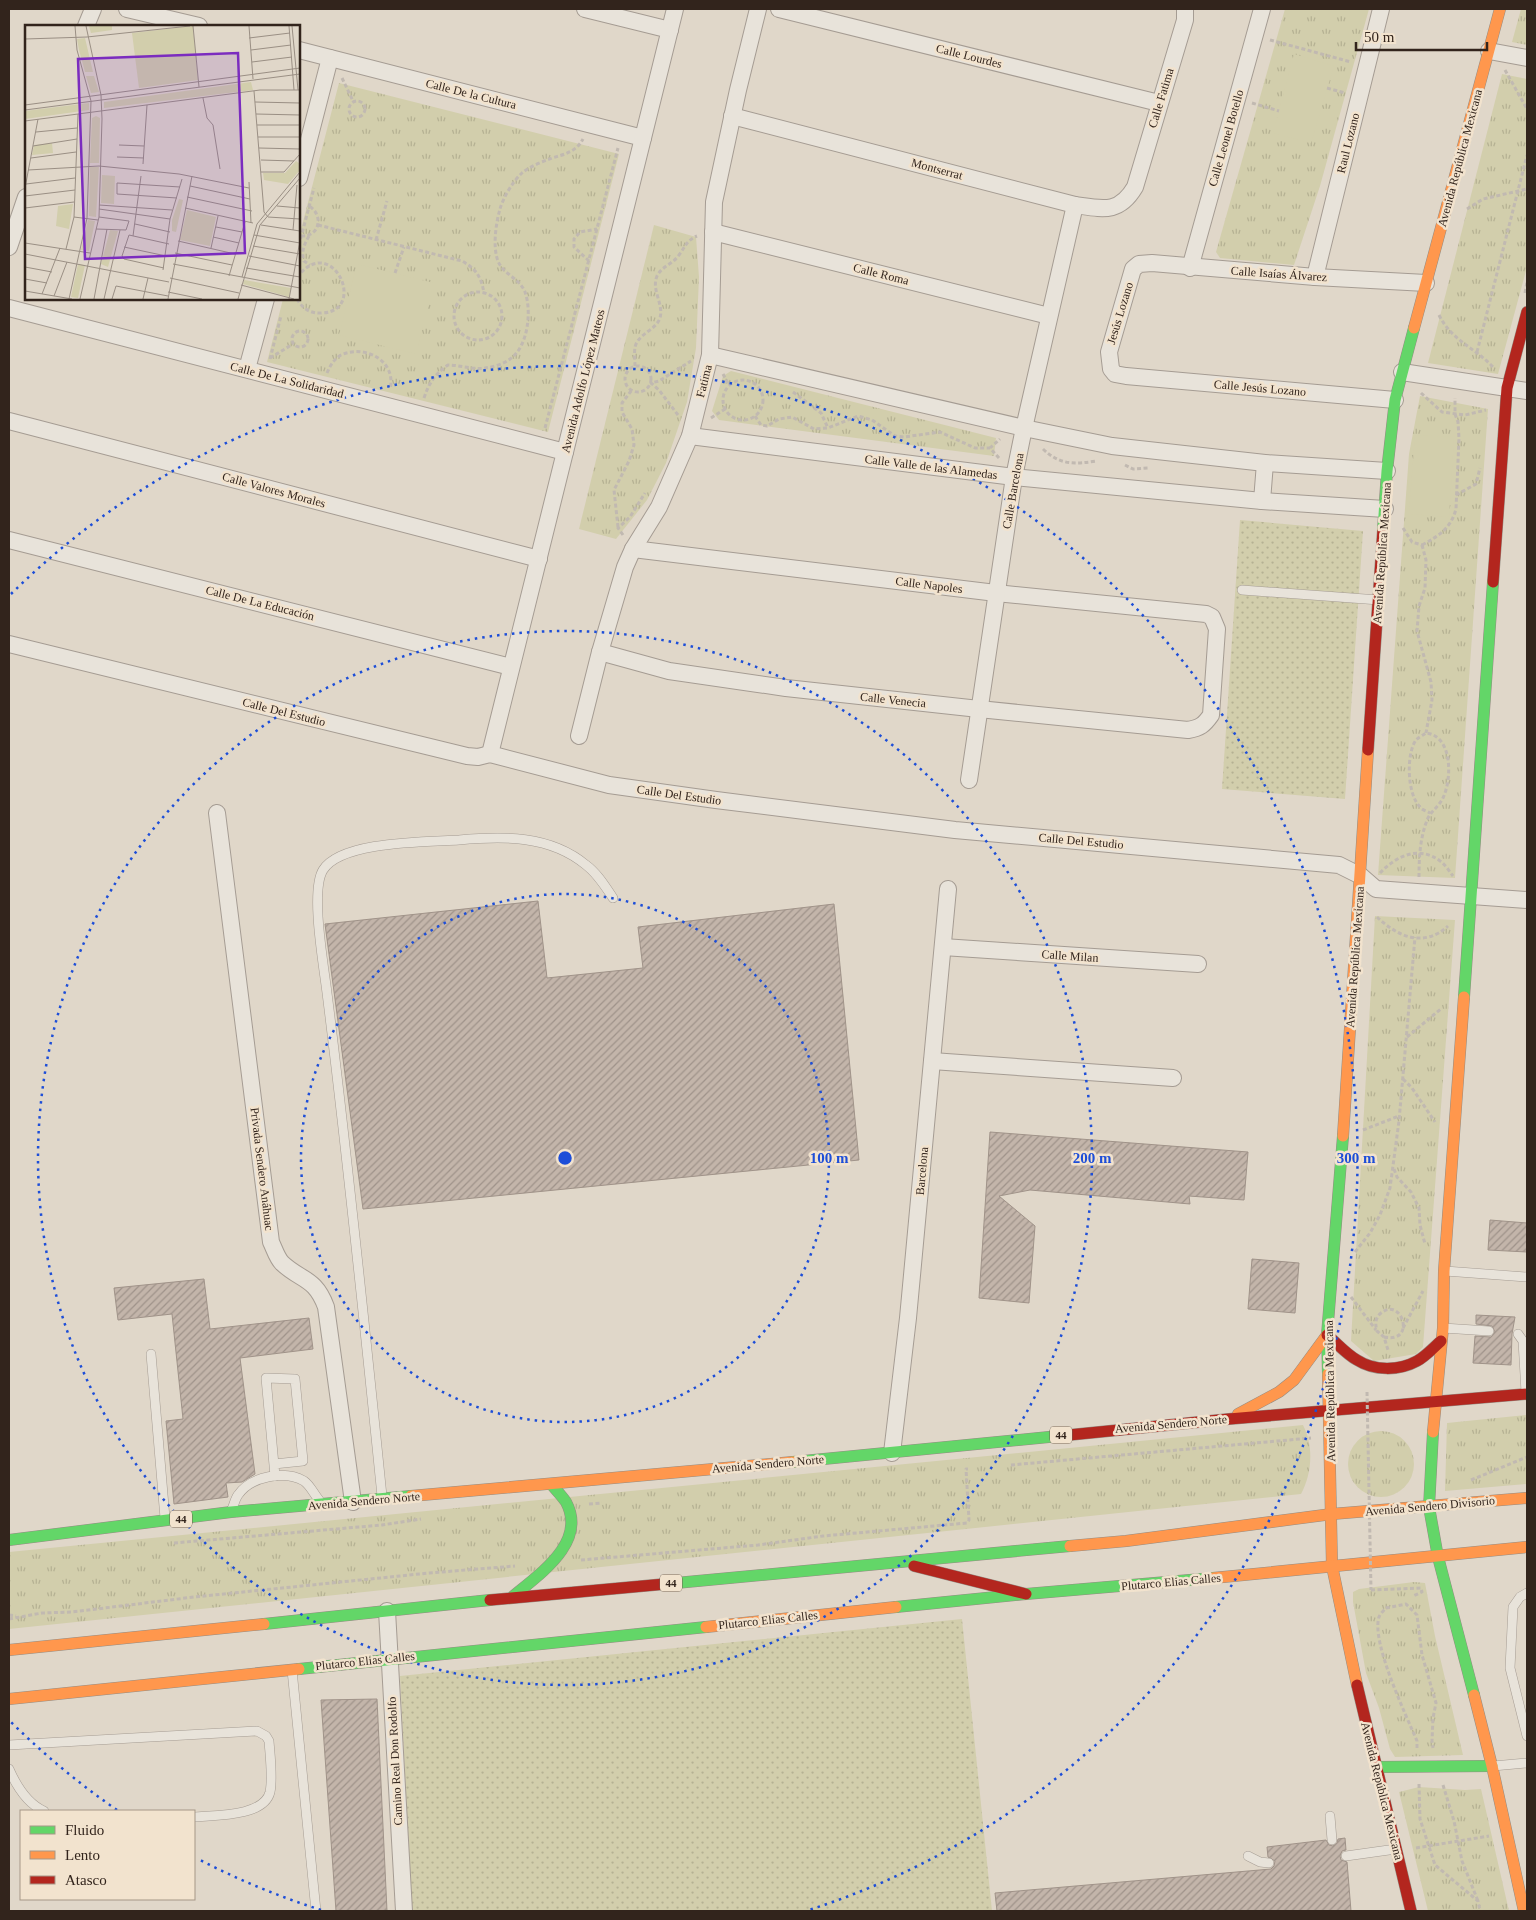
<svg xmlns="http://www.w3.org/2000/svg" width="1536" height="1920" font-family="Georgia,serif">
  <defs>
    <pattern id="grass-dots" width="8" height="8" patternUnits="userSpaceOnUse" patternTransform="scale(1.25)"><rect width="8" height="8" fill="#d2ceac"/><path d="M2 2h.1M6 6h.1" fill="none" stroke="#b5b193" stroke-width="1.8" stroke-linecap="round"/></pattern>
    <pattern id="park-tufts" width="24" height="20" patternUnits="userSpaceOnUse" patternTransform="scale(1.25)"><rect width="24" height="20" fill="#d2ceac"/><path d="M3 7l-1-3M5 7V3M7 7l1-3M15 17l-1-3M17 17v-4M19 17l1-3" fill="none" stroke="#b5b193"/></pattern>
    <pattern id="building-hatch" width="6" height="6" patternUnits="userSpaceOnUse" patternTransform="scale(1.25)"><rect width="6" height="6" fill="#c3b5aa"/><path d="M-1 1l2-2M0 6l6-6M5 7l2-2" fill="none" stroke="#9f938a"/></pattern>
  </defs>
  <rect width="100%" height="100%" fill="#e0d7c9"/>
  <!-- grass -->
  <g fill="url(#grass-dots)">
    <path d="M1240,520l123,11 -18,268 -123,-10z"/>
    <path d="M962,1619l30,292h-580l-12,-235z"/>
  </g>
  <!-- park -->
  <g fill="url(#park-tufts)">
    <path d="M1285,9h84l-49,177 -26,79 -74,-7 -4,-6z"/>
    <path d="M1521,9h6v36l-15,-3z"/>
    <path d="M1502,74l25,5v188l-29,107 -70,-11z"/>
    <path d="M339,83l280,71 -71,278 -281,-70 16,-63h16v-62z"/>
    <path d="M654,225l42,12 3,40 -3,71 -9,54 -21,61 -19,37 -31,39 -37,-10z"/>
    <path d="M731,371l265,67 -2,18 -275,-36 -7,-9 11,-35z"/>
    <path d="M1420,396l68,13 -33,469 -77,-3 31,-421z"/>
    <path d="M1375,916l80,4 -32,427 -7,7 -42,7 -23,-20z"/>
    <path d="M1527,1415v69l-82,7 2,-68z"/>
    <path d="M1303,1425c11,21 9,49 -2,69l-1292,135v-77z"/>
    <circle cx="1381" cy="1464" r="33"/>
    <path d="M1414,1582l11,1 10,53 28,119 -68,2 -5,-8 -11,-41 -13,-35 -13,-71v-10l6,-3z"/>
    <path d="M1419,1787l46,3 16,-1 28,122h-81l-29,-119z"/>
  </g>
  <!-- garden -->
  <g fill="#d2ceac">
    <path d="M1294,54l40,12 -23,77 -38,-10z"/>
    <path d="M357,264l77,19 -18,71 -77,-19z"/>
    <path d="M1415,435l39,2 -5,80 -40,-3z"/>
  </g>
  <!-- building -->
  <g fill="url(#building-hatch)" stroke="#a09389">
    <path d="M538,901l9,77 96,-10 -5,-41 196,-23 25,256 -496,49 -38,-285z"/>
    <path d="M990,1132l258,20 -4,48 -55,-4 1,8 -160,-14 -31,6 36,30 -6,77 -50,-5z"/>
    <path d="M1490,1220l37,3v29l-39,-2z"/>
    <path d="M1252,1259l47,4 -4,50 -47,-4z"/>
    <path d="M204,1279l6,50 99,-11 4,31 -73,9 15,116 -13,8 -16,1 2,14 -54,7 -8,-83 17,-2 -11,-105 -54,6 -4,-32z"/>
    <path d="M1476,1315l39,2 -3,17 -1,31 -38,-2 2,-27 16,1 4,-5 -3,-6 -16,-2z"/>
    <path d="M377,1699l10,212h-51l-15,-211z"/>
    <path d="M1345,1838l1,12 -4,1 -2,5 1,4 6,2 4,49h-354l-2,-18 276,-24 3,-3 1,-5 -7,-4 -1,-10 59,-7 3,5 4,1 4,-3 1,-4z"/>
  </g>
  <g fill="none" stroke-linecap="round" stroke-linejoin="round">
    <defs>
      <g id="lane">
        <path d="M1242,590l137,10"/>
        <path d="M1445,1271l82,6"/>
        <path d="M1443,1328l46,3"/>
        <path d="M1518,1334l5,7 3,51"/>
        <path d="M151,1354l14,164"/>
        <path d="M274,1464l29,-3 -8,-82 -29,-1 9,98"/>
        <path d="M382,1496c-17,-168 -34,-336 -55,-503 -3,-26 -17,-102 -4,-123 18,-29 103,-28 136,-30 44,-4 91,-5 127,25 11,8 19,21 27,33"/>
        <path d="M232,1509c2,-4 3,-10 6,-14 13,-19 47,-25 66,-14 6,4 10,13 15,19"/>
        <path d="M1527,1593l-7,4 -7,10 -3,61 17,68"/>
        <path d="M292,1670l24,241"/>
        <path d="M9,1745l248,-14 9,5 3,5c1,14 4,37 1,51 -6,25 -56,23 -76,25"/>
        <path d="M1493,1766l34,-3"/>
        <path d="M9,1769c7,16 19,35 35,42"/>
        <path d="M1330,1816l2,24"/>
        <path d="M1248,1856l12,6 9,1"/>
        <path d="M1346,1856l50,-7"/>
      </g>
      <g id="street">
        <path d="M127,9l72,17"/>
        <path d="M585,9l85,21"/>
        <path d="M779,9l380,94"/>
        <path d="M86,26l7,-17"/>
        <path d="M299,50l344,88"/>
        <path d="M1489,51l38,7"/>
        <path d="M732,116l343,89c28,4 44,9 60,-18l50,-167v-11"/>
        <path d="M299,178l31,-120"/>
        <path d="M713,232l336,84"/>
        <path d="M9,247l17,-50"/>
        <path d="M1190,268l72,-259"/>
        <path d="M1315,277l66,-268"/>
        <path d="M9,308l556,144"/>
        <path d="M710,355l314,73 88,18 153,17 122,8"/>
        <path d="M247,369l19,-70"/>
        <path d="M1402,372l125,19"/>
        <path d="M1395,400l-269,-24 -11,-2 -4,-5 -2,-17 24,-83 6,-5 13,-1 163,14 111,6"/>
        <path d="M9,421l530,138"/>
        <path d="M690,436l324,41 248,24 123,8"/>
        <path d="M1262,501l3,-38"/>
        <path d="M9,540l502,127"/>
        <path d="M9,644l458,112 11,1 12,-3 119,31 107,15 239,30 384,35 22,11 15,13 151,11"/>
        <path d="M600,652l69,19 117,17 193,21 209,21c12,-2 16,-5 23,-15l6,-86 -5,-12 -6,-3 -210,-21 -363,-44"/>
        <path d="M579,736l21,-84 25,-85 8,-18 26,-42 31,-71 20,-81 4,-153 24,-112 20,-81"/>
        <path d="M490,754l185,-745"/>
        <path d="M969,780l45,-303 10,-49 51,-223"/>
        <path d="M217,813l54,429c3,6 6,16 11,21 19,18 33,14 44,44l27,195"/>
        <path d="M943,947l255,17"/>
        <path d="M932,1061l241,17"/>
        <path d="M892,1453l16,-135 40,-429"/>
        <path d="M387,1611l17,300"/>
      </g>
      <g id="fast">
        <path d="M1383,530l4,-59 8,-71 19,-72"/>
        <path d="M1464,997l29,-415"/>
        <path d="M1328,1374l-1,-39 16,-199"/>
        <path d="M1433,1432l-4,75 9,50 36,138"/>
        <path d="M793,1462l266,-26"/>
        <path d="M9,1540l222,-28 180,-16"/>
        <path d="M676,1583l394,-37"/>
        <path d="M511,1598c27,-23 77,-55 55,-96 -4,-6 -10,-12 -15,-18"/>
        <path d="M896,1607l130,-13 187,-16"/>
        <path d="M264,1624l226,-24"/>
        <path d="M299,1669l407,-42"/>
        <path d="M1376,1767l116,-1"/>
      </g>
      <g id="slow">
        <path d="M1414,328l86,-319"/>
        <path d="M1343,1136l25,-386"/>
        <path d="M1328,1374l4,192 25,119"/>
        <path d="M1238,1414l41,-22 15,-12 33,-45"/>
        <path d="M1433,1432l10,-104 1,-57 20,-274"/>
        <path d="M411,1496l382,-34"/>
        <path d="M1070,1546l56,-5 206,-27 195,-16"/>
        <path d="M1213,1578l314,-31"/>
        <path d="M706,1627l190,-20"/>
        <path d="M9,1650l255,-26"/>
        <path d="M1474,1695l18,71 32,145"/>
        <path d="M9,1699l290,-30"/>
      </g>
      <g id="jam">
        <path d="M1493,582l14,-194 20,-76"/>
        <path d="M1368,750l15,-220"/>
        <path d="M1327,1335c10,8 19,19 30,25 17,11 42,11 60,1 9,-5 16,-13 24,-20"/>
        <path d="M1059,1436l170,-17 298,-25"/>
        <path d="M914,1566l112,28"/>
        <path d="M490,1600l186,-17"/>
        <path d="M1357,1685l54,226"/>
      </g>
    </defs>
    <!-- lane casing -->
    <use href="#lane" stroke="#a59c93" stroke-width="10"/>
    <!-- street casing -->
    <use href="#street" stroke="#a59c93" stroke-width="18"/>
    <!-- fast casing -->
    <use href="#fast" stroke="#948c83" stroke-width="12"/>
    <!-- slow casing -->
    <use href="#slow" stroke="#948c83" stroke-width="12"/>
    <!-- jam casing -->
    <use href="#jam" stroke="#948c83" stroke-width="12"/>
    <!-- path -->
    <g stroke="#c1b9b1" stroke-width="3" stroke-dasharray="4 2.5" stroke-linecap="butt">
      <path d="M1270,40l81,22"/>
      <path d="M1505,70l22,39"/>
      <path d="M342,78l11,23"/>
      <path d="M1327,88l18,5"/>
      <circle cx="357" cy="109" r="8"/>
      <path d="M1252,103l27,8"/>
      <path d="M1467,209l16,-10 44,-10"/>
      <path d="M318,225l144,36c14,8 19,15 22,32"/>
      <path d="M301,236c19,1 23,-21 8,-30"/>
      <path d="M309,236c-5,9 -8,15 -5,25l6,4"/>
      <path d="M376,240l11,-39"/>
      <path d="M299,245l15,-57"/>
      <path d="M589,261l-15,-14v-8l6,-7 17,-3"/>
      <path d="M395,273l9,-26"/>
      <circle cx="478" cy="316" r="24"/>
      <path d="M1525,293l2,-11"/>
      <path d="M297,299c5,9 13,15 25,14 46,-2 11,-79 -23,-38"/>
      <path d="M1439,315c13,26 35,32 54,52"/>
      <circle cx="300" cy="339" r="8"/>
      <path d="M1477,352l50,-197"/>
      <path d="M270,358l23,-14"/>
      <path d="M270,359l11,-43"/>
      <circle cx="638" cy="379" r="13"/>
      <path d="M635,366c0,-6 -1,-13 0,-19 3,-13 21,-17 25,-29 4,-14 -9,-28 -3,-42 5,-10 16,-12 22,-21 6,-8 8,-15 18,-19"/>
      <path d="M327,373c3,-7 7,-14 14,-18 24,-11 56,6 49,34"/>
      <path d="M723,374l6,11"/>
      <circle cx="743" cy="400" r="20"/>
      <path d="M793,392l28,21 7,15"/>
      <path d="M1421,393l21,19 23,3 21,-5"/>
      <path d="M424,398c5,-15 11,-24 24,-33 12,0 25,5 37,3 8,-1 19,-4 25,-9 18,-12 22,-48 15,-67 -6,-15 -24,-18 -28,-34 -4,-14 -1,-35 3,-49 3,-11 13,-28 22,-36 8,-7 20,-11 30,-15 13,-4 24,-6 31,-19"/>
      <path d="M678,415l-19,-25 -8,-7 8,-2 32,-20"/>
      <path d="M755,416l6,9 6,1 12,-7 13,-2 22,12 14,-1 30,-12 14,4 23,16 9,1 36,-5 35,16h15"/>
      <path d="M711,418l14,-9"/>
      <path d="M545,428l73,-280"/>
      <path d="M1043,449c18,17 32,15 54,12"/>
      <path d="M999,458l-9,-10 10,-9"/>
      <path d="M1125,465l8,4 15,-1"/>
      <path d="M1456,495l20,-11 4,-16"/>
      <path d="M618,527l-4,-37 15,-29 5,-16 -2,-16 -10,-17v-9l9,-12"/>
      <path d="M1403,528l9,14 10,3"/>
      <path d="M623,535l-5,-7 12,-11 15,-24"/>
      <path d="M1422,545l4,15 -1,28 -6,18 -2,25 14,51 1,18 -6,33"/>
      <path d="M1422,545c17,-9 29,-17 34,-36l3,-71 -1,-16 -3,-8v-16"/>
      <path d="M1380,873c16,-17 39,-28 60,-12 5,3 9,10 13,15"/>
      <path d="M1419,877c0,-19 1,-37 7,-54 3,-11 12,-15 17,-25 9,-19 10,-62 -17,-65 -3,2 -7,4 -10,7 -10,14 -9,54 4,67 2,3 7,4 10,6"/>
      <path d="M1377,917c21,20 47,31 71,9"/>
      <path d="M1407,1037l35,-29"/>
      <path d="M1403,1079l9,9 23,34"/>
      <path d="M1363,1130l36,-14"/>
      <path d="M1394,1169l3,8 14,15 8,16 1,17 5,19"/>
      <path d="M1355,1252l15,-19 10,-18 10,-27 9,-67 16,-184"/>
      <path d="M1351,1297l25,33"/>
      <path d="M1403,1328l20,-37"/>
      <path d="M1384,1337c33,7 18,-41 -3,-24 -6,5 -6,11 -4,18l7,6 4,13"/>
      <path d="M1011,1465l300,-27"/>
      <path d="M1471,1480l56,-23"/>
      <path d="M589,1504l13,-1"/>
      <path d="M174,1543l208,-18 39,-6"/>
      <path d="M581,1560l177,-15 65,-9 144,-13 2,-3 -3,-51h2"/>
      <path d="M1371,1590l50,-2 1,4 -9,4"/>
      <path d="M9,1615l7,1"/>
      <path d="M9,1619l33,-6 30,-1 122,-15 235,-24 86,-7"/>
      <path d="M1417,1748v-7c-11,-26 -46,-99 -38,-124 1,-3 5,-7 7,-9l20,-4 11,11 5,40 14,48 -3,15 -1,23 1,7"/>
      <path d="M1419,1784l1,35 15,46 43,36 2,10"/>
      <path d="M1443,1785l11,36 8,40 16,40"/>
      <path d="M1416,1848l73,-12"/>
    </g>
    <!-- lane -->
    <use href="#lane" stroke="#e8e3da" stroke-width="9"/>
    <!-- street -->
    <use href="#street" stroke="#e8e3da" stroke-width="16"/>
    <!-- fast -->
    <use href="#fast" stroke="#63d668" stroke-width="11"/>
    <!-- slow -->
    <use href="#slow" stroke="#ff974d" stroke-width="11"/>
    <!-- jam -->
    <use href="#jam" stroke="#b3261e" stroke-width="11"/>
    <!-- path-bridge -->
    <path stroke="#c1b9b1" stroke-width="3" stroke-dasharray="4 2.5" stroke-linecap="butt" d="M1367,1392l4,198"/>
  </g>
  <!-- distance rings -->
  <g fill="none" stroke="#1d4ed8" stroke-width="2.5" stroke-dasharray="2.5 5">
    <circle cx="565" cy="1158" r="264"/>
    <circle cx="565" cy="1158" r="527"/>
    <path d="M321 1910A791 791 0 0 1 200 1860M117 1810A791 791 0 0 1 11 1722M11 594A791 791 0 1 1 809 1910"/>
  </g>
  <g text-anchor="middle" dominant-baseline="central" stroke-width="5" stroke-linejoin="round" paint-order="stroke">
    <!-- shield labels -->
    <g fill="#f2e3ce" stroke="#6c5d51" stroke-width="1">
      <rect x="1050" y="1426.5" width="22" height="17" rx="4"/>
      <rect x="170" y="1510.5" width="22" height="17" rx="4"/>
      <rect x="660" y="1574.5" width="22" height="17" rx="4"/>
    </g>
    <g font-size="11" font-weight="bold" fill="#32241c">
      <text x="1061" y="1435">44</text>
      <text x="181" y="1519">44</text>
      <text x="671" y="1583">44</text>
    </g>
    <!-- street labels -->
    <g font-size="12" fill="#32241c" stroke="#f2e3ce">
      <text transform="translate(969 56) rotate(14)">Calle Lourdes</text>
      <text transform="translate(471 94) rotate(14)">Calle De la Cultura</text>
      <text transform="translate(1161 98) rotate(-73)">Calle Fatima</text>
      <text transform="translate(1226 138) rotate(-74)">Calle Leonel Botello</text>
      <text transform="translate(1348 143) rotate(-76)">Raul Lozano</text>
      <text transform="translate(1460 158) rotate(-75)">Avenida República Mexicana</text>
      <text transform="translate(937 169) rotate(15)">Montserrat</text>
      <text transform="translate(881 274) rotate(14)">Calle Roma</text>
      <text transform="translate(1279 274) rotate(4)">Calle Isaías Álvarez</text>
      <text transform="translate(1120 313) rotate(-73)">Jesús Lozano</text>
      <text transform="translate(287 380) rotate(14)">Calle De La Solidaridad</text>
      <text transform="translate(583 381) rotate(-76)">Avenida Adolfo López Mateos</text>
      <text transform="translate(704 381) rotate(-76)">Fatima</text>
      <text transform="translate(1260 388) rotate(5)">Calle Jesús Lozano</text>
      <text transform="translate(931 467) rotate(7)">Calle Valle de las Alamedas</text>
      <text transform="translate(274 490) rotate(15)">Calle Valores Morales</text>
      <text transform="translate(1013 491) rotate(-80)">Calle Barcelona</text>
      <text transform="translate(1382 553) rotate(-86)">Avenida República Mexicana</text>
      <text transform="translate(929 585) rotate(7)">Calle Napoles</text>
      <text transform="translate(260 603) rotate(14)">Calle De La Educación</text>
      <text transform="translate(893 700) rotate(6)">Calle Venecia</text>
      <text transform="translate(284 712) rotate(14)">Calle Del Estudio</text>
      <text transform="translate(679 795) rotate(8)">Calle Del Estudio</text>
      <text transform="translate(1081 841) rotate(5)">Calle Del Estudio</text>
      <text transform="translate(1070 956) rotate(4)">Calle Milan</text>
      <text transform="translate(1355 957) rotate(-86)">Avenida República Mexicana</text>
      <text transform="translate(262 1169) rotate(83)">Privada Sendero Anáhuac</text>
      <text transform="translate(922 1171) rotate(-85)">Barcelona</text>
      <text transform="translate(1330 1391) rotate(-91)">Avenida República Mexicana</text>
      <text transform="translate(1171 1424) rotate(-5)">Avenida Sendero Norte</text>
      <text transform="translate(768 1464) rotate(-5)">Avenida Sendero Norte</text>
      <text transform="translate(364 1501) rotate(-5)">Avenida Sendero Norte</text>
      <text transform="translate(1430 1506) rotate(-5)">Avenida Sendero Divisorio</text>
      <text transform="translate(1171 1582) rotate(-5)">Plutarco Elias Calles</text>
      <text transform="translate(768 1620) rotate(-6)">Plutarco Elias Calles</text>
      <text transform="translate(365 1661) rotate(-6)">Plutarco Elias Calles</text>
      <text transform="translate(395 1761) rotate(-93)">Camino Real Don Rodolfo</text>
      <text transform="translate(1382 1791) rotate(76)">Avenida República Mexicana</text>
    </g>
  </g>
  <!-- overview -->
  <g transform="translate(25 25)">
    <rect width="275" height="275" fill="#e0d7c9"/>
    <path d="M168,1l5,54 -59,8 -7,-55zM77,150l13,1 -1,28 -13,-1z" fill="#d2ceac"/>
    <path d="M64,1h23v4l-21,3zM60,13l8,34h-8l-6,-22 -2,-11zM61,51h8l5,16 -8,1zM226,57l2,8 -149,18v-6zM64,78v7l-64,9v-8zM71,91l4,2 -1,45h-9l2,-45zM27,118l1,10 -21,2 2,-10zM271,136l4,3v6l-12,14 -24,-4 -1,-7h22zM65,142h9l-3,50 -7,-1zM154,174l4,1 -7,32 -4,-1v-11zM48,179l-4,25 -13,-3 2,-20zM162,185l29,7 -6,29 -30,-6zM63,195l7,1 -6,30 -8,-1zM85,205l8,1 -10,36 -7,-3zM53,239l7,1 -7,33 -7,-1zM219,255l47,8 -2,9 -46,-13z" fill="#d2ceac"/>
    <path fill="none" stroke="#9a8f84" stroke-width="1" d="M168,1l6,61M224,1l4,53M264,1l5,64M267,1l6,64M224,13l41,-5M0,14l62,-2 103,-11M226,25l40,-5M227,37l40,-5M229,66l10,121 4,5 32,2M178,73l4,20 6,7 7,44M230,77l45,1M0,80l275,-37M0,85l275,-36M231,89l44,1M0,96l235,-31h40M232,100h43M11,107l41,-4M233,112h42M94,120l25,1M8,121l44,-7M234,123l41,1M92,132l27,1M6,133l45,-6M236,135l33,1M118,139l4,-59M3,145l71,-4 80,8 70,14M236,147h23l16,-18M224,157l2,41M1,159l49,-6M165,161l60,13M0,163l13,-69M0,171l50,-6M162,172l65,14M152,173l-60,-4v-11l63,4M74,180l73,5M252,181l23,2M0,183l49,-6M160,183l68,15M74,184l71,10M49,192l24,3M110,199l35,8M236,200l39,6M191,202l26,5M71,204l30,1 3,-9 -30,-4M268,205l4,-45M229,210l46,8M108,211l8,-60M188,212l26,6M153,216l57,13M0,218l65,10M228,221l47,8M99,222l42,9M186,223l7,-32M41,224l8,-32 4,-103M150,228l57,12M0,229l144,28M224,231l51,10M148,239l127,24M0,242l27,5M139,243l-40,-9 -2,-3 7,-21 40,9M221,243l54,9M138,245l7,-51 12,-40M204,251l16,-54M217,252l15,-53 43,-52M145,253l69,15M0,254l22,4M216,260l53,14M0,266l47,8M143,267l34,7M17,269l18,-46M29,271l13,-34M44,274l18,-81 4,-117 -14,-51 -2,-24M55,274l19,-82 3,-98 -1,-24 -15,-69M69,274l13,-70M79,274l16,-69M87,274l4,-13 52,10M118,274l5,-21M143,274l24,-123M213,274l22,-74 40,-47M264,274l11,-58"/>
    <path fill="#7b2cbf" fill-opacity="0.15" stroke="#7b2cbf" stroke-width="2.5" d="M213,28l7,200 -160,6 -7,-200z"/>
    <rect width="275" height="275" fill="none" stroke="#32241c" stroke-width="2.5"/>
  </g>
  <circle cx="565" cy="1158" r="8" fill="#1d4ed8" stroke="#f2e3ce" stroke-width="2.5"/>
  <g font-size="15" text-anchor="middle" font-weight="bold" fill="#1d4ed8" stroke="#f2e3ce" stroke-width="5" stroke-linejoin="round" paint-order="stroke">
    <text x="829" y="1163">100 m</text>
    <text x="1092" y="1163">200 m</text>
    <text x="1356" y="1163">300 m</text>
  </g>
  <!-- border -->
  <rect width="1536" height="1920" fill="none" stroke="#32241c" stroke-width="20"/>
  <!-- legend -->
  <rect x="20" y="1810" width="175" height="90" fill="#f2e3ce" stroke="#a59787"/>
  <rect x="30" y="1826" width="25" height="8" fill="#63d668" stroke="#a59787"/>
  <text x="65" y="1835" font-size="15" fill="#32241c">Fluido</text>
  <rect x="30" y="1851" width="25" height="8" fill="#ff974d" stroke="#a59787"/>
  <text x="65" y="1860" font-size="15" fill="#32241c">Lento</text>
  <rect x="30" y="1876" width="25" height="8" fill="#b3261e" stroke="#a59787"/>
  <text x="65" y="1885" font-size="15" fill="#32241c">Atasco</text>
  <!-- scale -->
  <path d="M1356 42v8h131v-8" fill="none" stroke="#32241c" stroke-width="2.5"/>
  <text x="1364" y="42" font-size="15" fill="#32241c" stroke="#f2e3ce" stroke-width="4" paint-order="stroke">50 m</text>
</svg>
